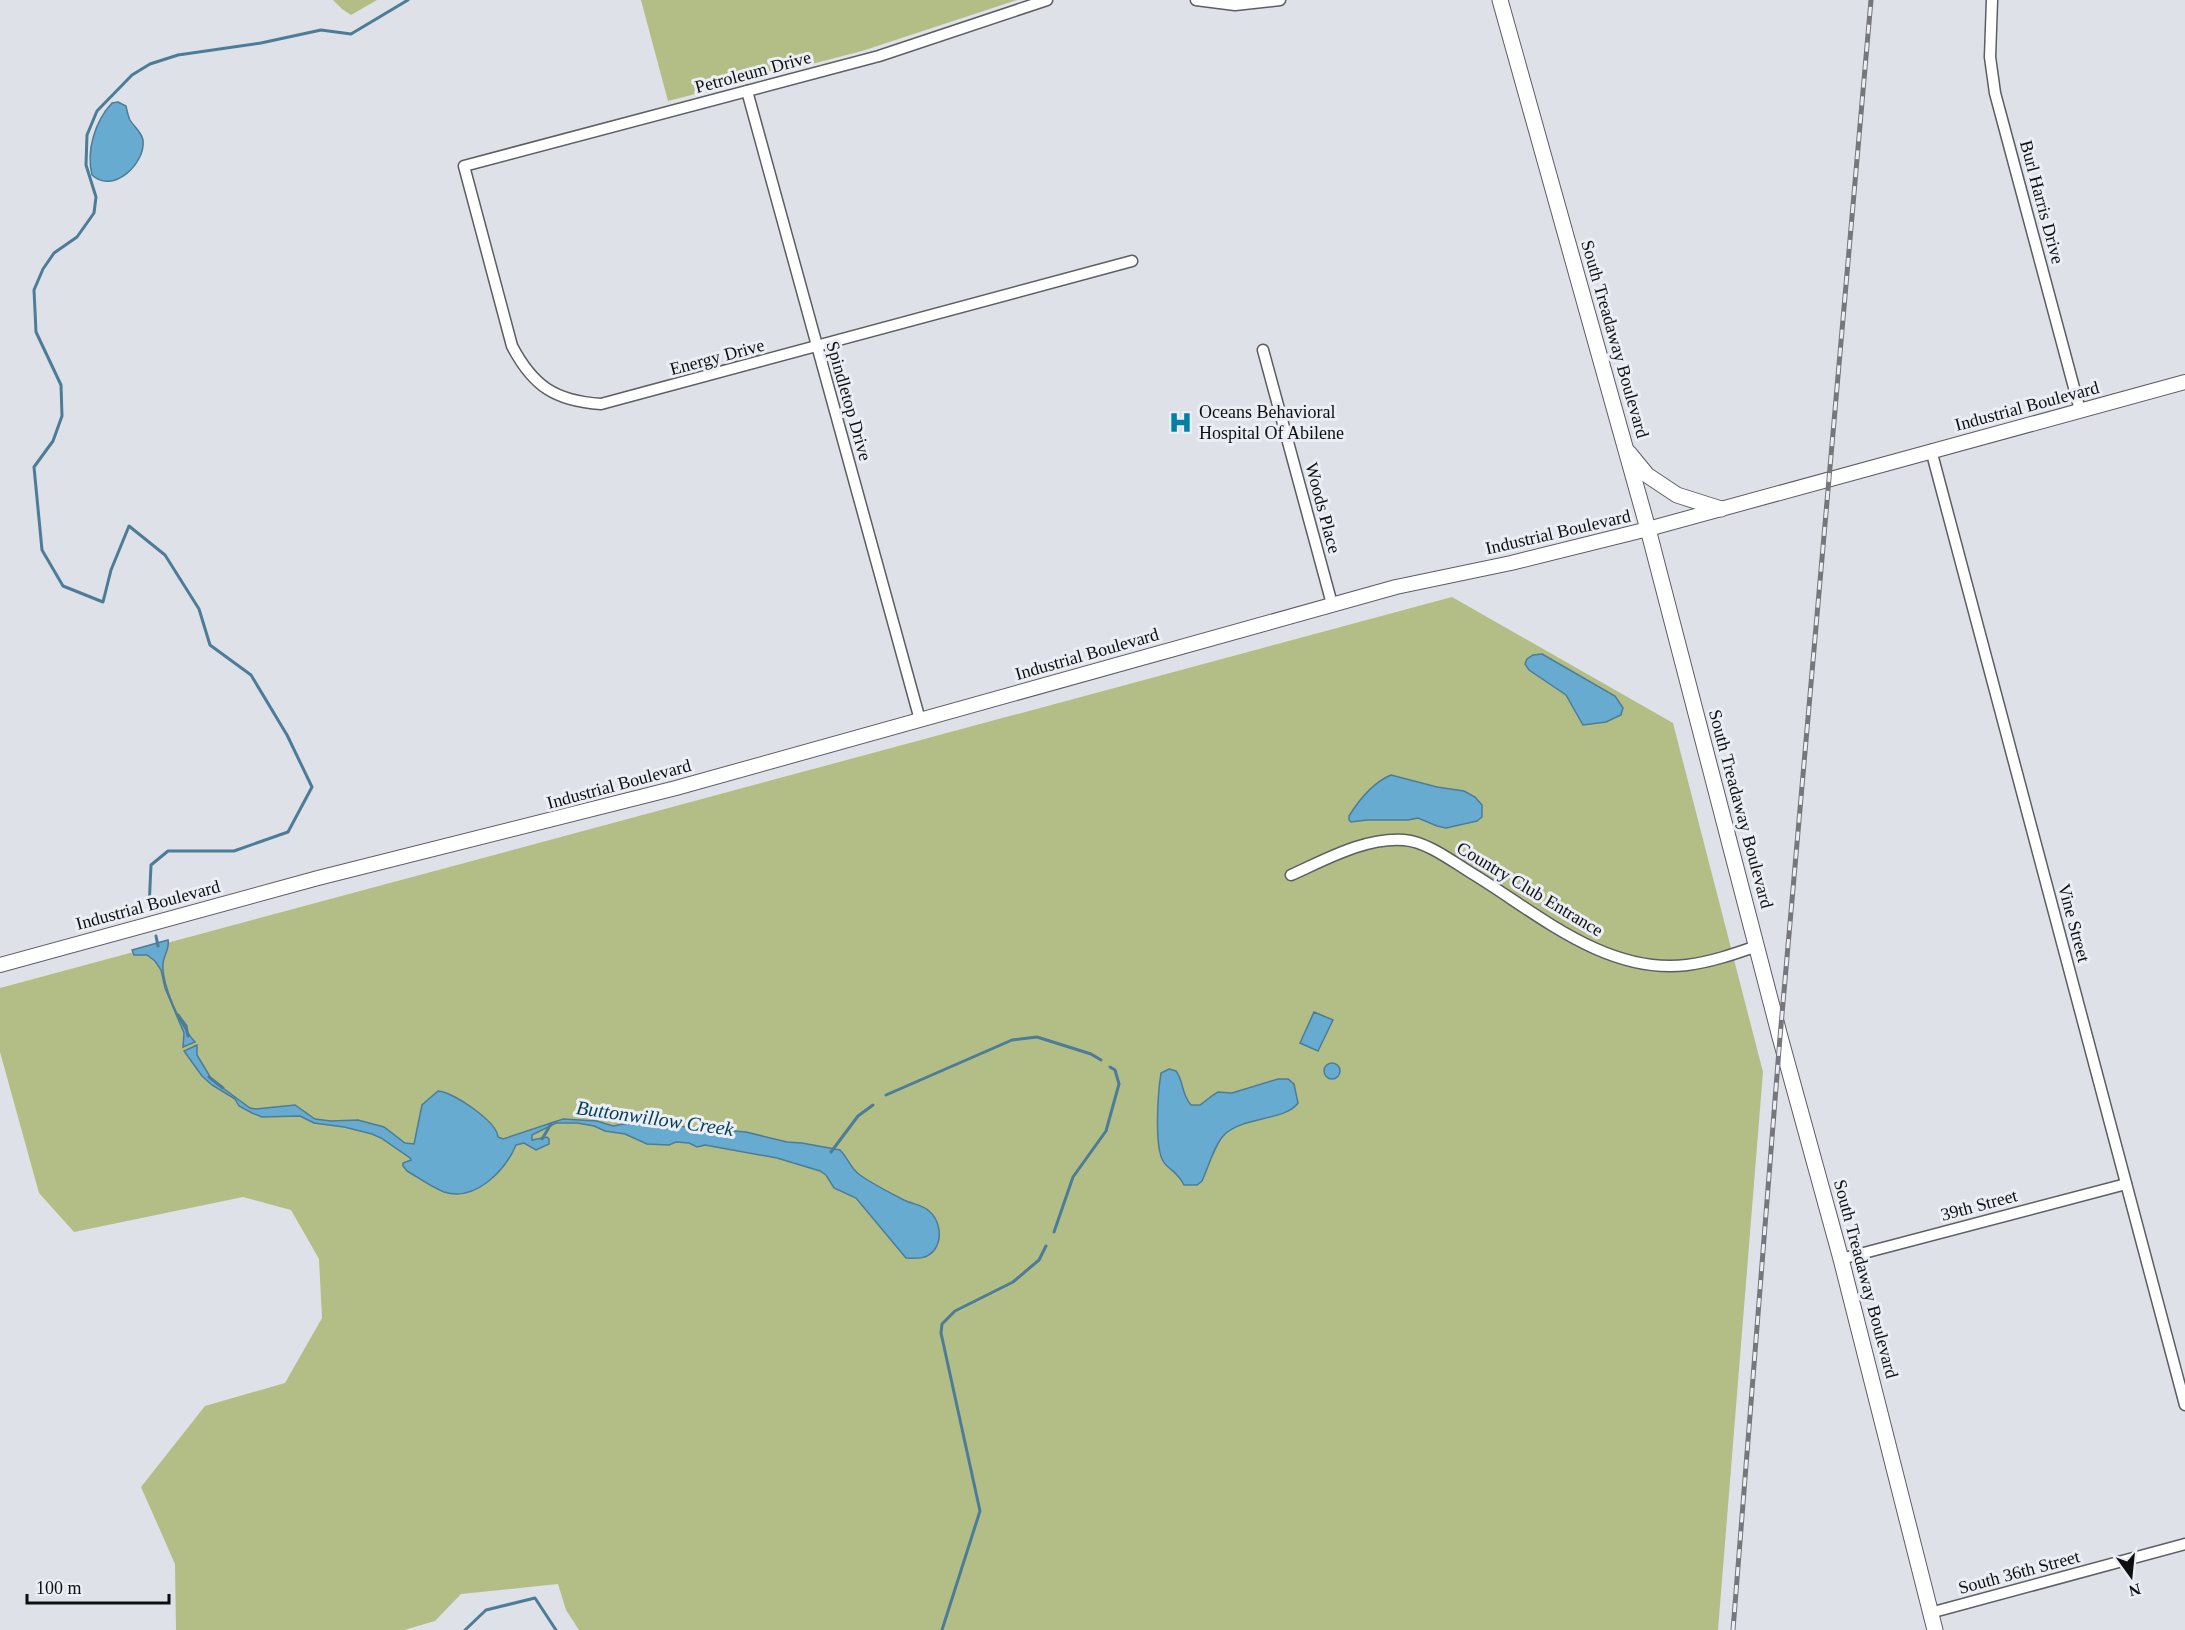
<svg xmlns="http://www.w3.org/2000/svg" width="2185" height="1630" font-family="Georgia,serif">
  <rect width="100%" height="100%" fill="#dee1e7"/>
  <!-- green -->
  <g fill="#b3be87">
    <path d="M333,0h44l-26,15 -9,-6z"/>
    <path d="M641,0h376l-155,51 -194,50z"/>
    <path d="M1452,597l221,126 90,349 -45,558h-1139l-13,-20 -8,-26 -97,10 -26,27 -31,9h-228l-1,-66 -34,-77 64,-81 80,-23 37,-65 -3,-59 -28,-49 -48,-13 -169,35 -35,-39 -39,-141v-64z"/>
  </g>
  <!-- water -->
  <g fill="#67abd1" stroke="#4c7c97" stroke-width="1.5">
    <path d="M118,102l8,4c1,5 2,10 4,14 4,7 11,11 13,20 3,23 -30,55 -51,35 -6,-24 3,-54 20,-72z"/>
    <path d="M1542,654l73,42 8,12 -2,7 -15,7 -23,3 -17,-30 -37,-25 -4,-6 2,-5 6,-4z"/>
    <path d="M1391,775l46,12 27,4 11,6 7,8v12l-5,4 -31,7 -9,-2 -19,-8 -10,2h-41l-16,2 -2,-2v-4c10,-16 25,-34 42,-41z"/>
    <path d="M168,940c2,9 -4,14 -5,23 -2,21 18,64 32,79l-12,5 1,-14 -19,-45 -4,-18 -6,-9 -8,-6h-13l-2,-5z"/>
    <path d="M1314,1012l19,8 -15,31 -18,-8z"/>
    <path d="M197,1045v10l15,25 38,28 6,1 39,-4 20,14 16,2 27,-1 26,7 21,16 9,1 8,-39 16,-14c16,1 59,31 60,46l5,2 60,-20 34,2 16,5 16,-3 23,1 94,8 41,10 15,1 38,7c8,8 11,19 20,25 14,10 29,17 44,25 8,4 19,5 25,11 10,8 14,26 6,38 -7,10 -17,10 -29,9l-50,-60 -22,-10 -8,-13 -6,-4 -43,-13 -72,-13 -8,2 -8,-4 -13,-1 -7,3 -22,-1 -22,-10 -20,-3 -11,-5 -17,-3h-21l-24,12v5l15,-3 2,2v5l-13,6 -12,-7 -8,2c-11,26 -41,57 -72,47 -13,-5 -25,-14 -37,-21l-4,-5v-3l8,-3 -1,-2 -29,-20 -9,-4 -28,-7 -30,-4 -14,-7 -38,1 -10,-4 -13,-7 -4,-7 -23,-14 -10,-9 -18,-25z"/>
    <circle cx="1332" cy="1071" r="8"/>
    <path d="M1169,1069l7,2c8,10 5,23 15,34h9l13,-10 5,-3 14,1 46,-14h10l6,5 4,19c-11,17 -55,14 -73,31 -10,9 -17,34 -23,47l-5,4h-13c-2,-4 -5,-8 -8,-11 -4,-5 -10,-7 -13,-13 -9,-16 -5,-69 -2,-88z"/>
  </g>
  <g fill="none" stroke-linecap="round" stroke-linejoin="round">
    <!-- stream -->
    <g stroke="#4c7c97" stroke-width="3">
      <path d="M149,908l2,-43 17,-14h66l54,-19 24,-45 -25,-52 -36,-60 -41,-30 -11,-36 -34,-54 -36,-29 -18,44 -8,32 -40,-16 -21,-36 -8,-83 19,-26 9,-25 -1,-31 -25,-53 -2,-42 9,-21 11,-16 23,-16 17,-24 2,-16 -10,-32 1,-30 10,-24 35,-36 18,-11 28,-9 83,-12 60,-13 30,4 57,-34"/>
      <path d="M156,936l2,10"/>
      <path d="M178,1015l8,11 2,10"/>
      <path d="M209,1077l14,11"/>
      <path d="M886,1095l126,-55 25,-3 54,17 10,6"/>
      <path d="M542,1139l9,-15"/>
      <path d="M831,1152l27,-36 15,-11"/>
      <path d="M1054,1232l19,-55 33,-46 13,-47 -4,-14 -5,-3"/>
      <path d="M465,1630l21,-20 49,-12 21,32"/>
      <path d="M942,1630l38,-119 -39,-178 1,-9 13,-13 58,-29 26,-22 7,-14"/>
    </g>
    <defs>
      <g id="street">
        <path d="M1047,0l-168,56 -415,110 48,180c21,40 43,55 89,58l531,-143"/>
        <path d="M1196,0l39,5 45,-5"/>
        <path d="M1992,0l-2,57 5,36 85,317"/>
        <path d="M747,91l173,629"/>
        <path d="M1263,350l69,254"/>
        <path d="M1931,450l254,955"/>
        <path d="M1291,875c34,-15 74,-38 113,-35 24,2 49,22 69,34 64,39 133,101 214,91 24,-3 47,-11 70,-19"/>
        <path d="M1841,1259l285,-75"/>
        <path d="M1930,1613l255,-69"/>
      </g>
      <path id="secondary" d="M0,965l318,-87 358,-90 720,-201 115,-24 137,-34 537,-147"/>
      <g id="primary">
        <path d="M1500,0l148,529 132,508 61,222 94,371"/>
        <path d="M1629,453l18,22 30,20 44,14"/>
      </g>
    </defs>
    <!-- street casing -->
    <use href="#street" stroke="#5b5e63" stroke-width="13"/>
    <!-- secondary casing -->
    <use href="#secondary" stroke="#5b5e63" stroke-width="16"/>
    <!-- primary casing -->
    <use href="#primary" stroke="#5b5e63" stroke-width="17"/>
    <!-- street -->
    <use href="#street" stroke="#fff" stroke-width="10"/>
    <!-- secondary -->
    <use href="#secondary" stroke="#fff" stroke-width="14"/>
    <!-- primary -->
    <use href="#primary" stroke="#fff" stroke-width="15"/>
    <defs>
      <path id="rail" d="M1733,1630l47,-593 91,-1037"/>
    </defs>
    <!-- rail casing -->
    <use href="#rail" stroke="#75777b" stroke-width="5"/>
    <!-- rail -->
    <use href="#rail" stroke="#ebeef4" stroke-width="3" stroke-dasharray="9" stroke-linecap="butt"/>
  </g>
  <!-- icons -->
  <defs>
    <symbol id="hospital-bare" viewBox="-9 -9 18 18"><path d="M-5-5h3v3.5h4V-5h3V5h-3V1.5h-4V5h-3Z" fill="#0081a5" stroke="#ebeef4" stroke-width="2.5" paint-order="stroke"/></symbol>
  </defs>
  <g fill-rule="evenodd">
    <use href="#hospital-bare" x="1164" y="406" width="33" height="33"/>
  </g>
  <g text-anchor="middle" dominant-baseline="central" stroke-width="6" stroke-linejoin="round" paint-order="stroke">
    <!-- street labels -->
    <g font-size="18" fill="#0e0f11" stroke="#ebeef4">
      <text transform="translate(753 72) rotate(-15)">Petroleum Drive</text>
      <text transform="translate(2042 202) rotate(75)">Burl Harris Drive</text>
      <text transform="translate(1615 339) rotate(74)">South Treadaway Boulevard</text>
      <text transform="translate(717 357) rotate(-15)">Energy Drive</text>
      <text transform="translate(849 401) rotate(74)">Spindletop Drive</text>
      <text transform="translate(2027 406) rotate(-15)">Industrial Boulevard</text>
      <text transform="translate(1323 508) rotate(75)">Woods Place</text>
      <text transform="translate(1558 532) rotate(-13)">Industrial Boulevard</text>
      <text transform="translate(1087 654) rotate(-16)">Industrial Boulevard</text>
      <text transform="translate(619 784) rotate(-15)">Industrial Boulevard</text>
      <text transform="translate(1741 809) rotate(75)">South Treadaway Boulevard</text>
      <text transform="translate(1530 889) rotate(31)">Country Club Entrance</text>
      <text transform="translate(148 905) rotate(-15)">Industrial Boulevard</text>
      <text transform="translate(2074 923) rotate(75)">Vine Street</text>
      <text transform="translate(1979 1205) rotate(-15)">39th Street</text>
      <text transform="translate(1866 1279) rotate(75)">South Treadaway Boulevard</text>
      <text transform="translate(2019 1572) rotate(-15)">South 36th Street</text>
    </g>
    <!-- poi labels -->
    <g font-size="18" fill="#0e0f11" stroke="#ebeef4" text-anchor="start">
      <text x="1199" y="412">Oceans Behavioral<tspan x="1199" dy="21">Hospital Of Abilene</tspan></text>
    </g>
    <!-- water labels -->
    <g font-size="20" font-style="italic" fill="#023e58" stroke="#ebeef4">
      <text transform="translate(655 1118) rotate(8)">Buttonwillow Creek</text>
    </g>
  </g>
  <!-- north arrow -->
  <g transform="translate(2131 1576) rotate(165)" stroke="#ebeef4" stroke-width="4.5" paint-order="stroke">
  <path d="M0-4.5L10 22L0 15L-10 22Z" fill="#0e0f11"/>
  <text y="-9" font-size="16" font-weight="bold" text-anchor="middle" fill="#0e0f11">N</text>
  </g>
  <!-- scale -->
  <path d="M27 1594v9h142v-9" fill="none" stroke="#0e0f11" stroke-width="3"/>
  <text x="36" y="1594" font-size="18" fill="#0e0f11" stroke="#ebeef4" stroke-width="4.5" paint-order="stroke">100 m</text>
</svg>
